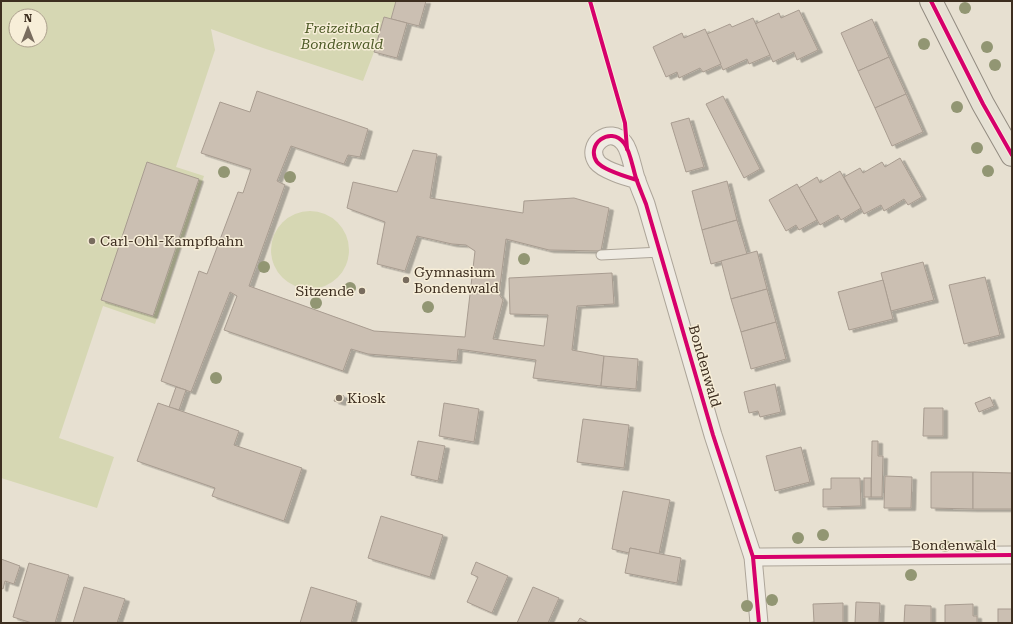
<svg xmlns="http://www.w3.org/2000/svg" width="1013" height="624" font-family="'Roboto Serif',serif">
  <defs>
    <filter id="shadow"><feDropShadow dx="4.5" dy="2.5" stdDeviation="0" flood-color="#0004"/></filter>
  </defs>
  <rect width="100%" height="100%" fill="#e7e0d1"/>
  <!-- green -->
  <g fill="#d6d7b3" fill-rule="evenodd">
    <path d="M1,1h395l-5,18 -7,-2 -10,35 -11,29 -100,-33 -52,-19 4,21 -39,117 28,9 -49,148 -52,-18 -44,132 55,19 -17,51 -96,-30zM16,16h24v24h-24z"/>
    <circle cx="310" cy="250" r="39"/>
  </g>
  <!-- building -->
  <g fill="#cbbfb2" stroke="#a89c90" filter="url(#shadow)">
    <path d="M396,1h30l-7,25 -28,-7z"/>
    <path d="M799,10l19,40 -21,10 -3,-8 -21,10 -18,-38 24,-11 2,5z"/>
    <path d="M384,17l23,6 -10,35 -23,-6z"/>
    <path d="M753,18l17,37 -21,9 -2,-5 -24,11 -16,-36 23,-10 2,3z"/>
    <path d="M872,19l17,38 -31,14 -17,-38z"/>
    <path d="M705,29l16,35 -18,8 -3,-4 -21,10 -2,-6 -11,5 -13,-30 29,-14 2,5z"/>
    <path d="M889,57l17,37 -31,14 -17,-37z"/>
    <path d="M257,91l111,38 -8,28 -12,-2 -4,9 -53,-18 -14,35 8,4 -36,101 125,45 91,6 10,-86 -9,-6 -14,-1 -35,-8 -12,35 -28,-7 8,-42 -38,-14 6,-26 44,10 16,-42 24,4 -7,44 93,15 1,-12 50,-3 35,10 -8,43 -52,-1 -43,-11 -7,55 4,6 -10,39 51,7 4,-31 -38,-1 -1,-36 103,-5 2,31 -37,2 -5,44 32,6 -3,30 -68,-8 3,-18 -78,-11 -1,12 -89,-7 -17,-5 -8,22 -119,-41 13,-34 -7,-4 -39,100 -30,-11 38,-110 8,3 31,-82 5,1 8,-24 -50,-16 19,-51 30,10z"/>
    <path d="M906,94l17,38 -31,14 -17,-38z"/>
    <path d="M723,96l37,73 -16,9 -38,-74z"/>
    <path d="M689,118l15,49 -18,5 -15,-49z"/>
    <path d="M900,158l22,39 -14,8 -4,-6 -20,12 -3,-6 -17,9 -20,-37 16,-9 3,5 19,-11 3,5z"/>
    <path d="M147,162l52,17 -46,137 -52,-16z"/>
    <path d="M840,171l21,37 -20,12 -3,-5 -18,10 -21,-37 18,-11 3,6z"/>
    <path d="M727,181l10,39 -35,10 -10,-39z"/>
    <path d="M797,184l20,36 -18,10 -3,-5 -10,6 -17,-31z"/>
    <path d="M737,220l10,34 -36,10 -9,-34z"/>
    <path d="M757,251l10,38 -36,10 -10,-38z"/>
    <path d="M923,262l11,38 -43,11 -10,-38z"/>
    <path d="M985,277l15,58 -36,9 -15,-59z"/>
    <path d="M883,280l10,39 -44,11 -11,-38z"/>
    <path d="M767,289l9,33 -35,10 -10,-33z"/>
    <path d="M776,322l10,37 -35,10 -10,-37z"/>
    <path d="M604,356l34,3 -2,30 -35,-3z"/>
    <path d="M775,384l6,28 -21,5 -2,-6 -9,2 -5,-21z"/>
    <path d="M176,387l10,3 -7,20 -10,-3z"/>
    <path d="M337,394l7,2 -3,7 -7,-2z"/>
    <path d="M990,397l4,9 -15,6 -4,-9z"/>
    <path d="M158,403l81,28 -5,14 68,23 -18,53 -72,-25 3,-8 -78,-27z"/>
    <path d="M444,403l35,6 -5,33 -35,-6z"/>
    <path d="M924,408h19v28h-20z"/>
    <path d="M583,419l46,6 -5,43 -47,-6z"/>
    <path d="M418,441l27,5 -7,35 -27,-6z"/>
    <path d="M872,441h6v15h5l-1,41h-11z"/>
    <path d="M801,447l9,35 -35,9 -9,-35z"/>
    <path d="M931,472h42v37l-42,-1z"/>
    <path d="M973,472l39,1v36h-39z"/>
    <path d="M885,476l27,1 -1,31h-27z"/>
    <path d="M831,478h29l1,28 -38,1v-18h8z"/>
    <rect x="864" y="478" width="7" height="19"/>
    <path d="M623,491l47,9 -11,54 -29,-6 -1,5 -17,-4z"/>
    <path d="M381,516l62,19 -13,42 -62,-19z"/>
    <path d="M630,548l51,10 -4,25 -52,-10z"/>
    <path d="M1,559l19,7 -6,18 -9,-3 -2,8 -2,-1z"/>
    <path d="M476,562l32,14 -16,37 -25,-11 11,-25 -7,-3z"/>
    <path d="M29,563l40,12 -14,48h-23l-19,-6z"/>
    <path d="M84,587l41,12 -8,24h-44z"/>
    <path d="M311,587l46,14 -6,22h-51z"/>
    <path d="M533,587l26,11 -11,25h-31z"/>
    <path d="M856,602l24,1 -1,20h-24z"/>
    <path d="M843,603v20h-38l9,-1 -1,-18z"/>
    <path d="M973,604v12h4v7h-32v-18z"/>
    <path d="M905,605l26,1v17h-27z"/>
    <rect x="998" y="609" width="14" height="14"/>
    <path d="M580,618l8,5h-11z"/>
  </g>
  <g fill="none" stroke-linecap="round" stroke-linejoin="round">
    <defs>
      <path id="service" d="M601,255l60,-3"/>
      <g id="minor">
        <path d="M637,180c-10,-3 -34,-10 -40,-18 -12,-17 13,-37 27,-19 6,7 9,26 12,35 3,9 7,18 10,26l67,231 40,122 6,66"/>
        <path d="M753,557l259,-2"/>
      </g>
      <path id="primary" d="M931,1l52,103 29,51"/>
    </defs>
    <!-- service casing -->
    <use href="#service" stroke="#ada599" stroke-width="11"/>
    <!-- minor casing -->
    <use href="#minor" stroke="#ada599" stroke-width="19"/>
    <!-- primary casing -->
    <use href="#primary" stroke="#928b80" stroke-width="24"/>
    <!-- service -->
    <use href="#service" stroke="#efebe3" stroke-width="9"/>
    <!-- minor -->
    <use href="#minor" stroke="#efebe3" stroke-width="17"/>
    <!-- primary -->
    <use href="#primary" stroke="#e6e1d4" stroke-width="22"/>
    <defs>
      <g id="cycleway">
        <path d="M590,1l35,122 2,26"/>
        <path d="M931,1l52,103 29,51"/>
        <path d="M637,180c-10,-3 -34,-10 -40,-18 -12,-17 13,-37 27,-19 6,7 9,26 12,35 3,9 7,18 10,26l67,231 40,122 6,66"/>
        <path d="M753,557l259,-2"/>
      </g>
    </defs>
    <!-- cycleway casing -->
    <use href="#cycleway" stroke="#f7eed8" stroke-width="6"/>
    <!-- cycleway -->
    <use href="#cycleway" stroke="#d6006c" stroke-width="4"/>
  </g>
  <!-- trees -->
  <g fill="#929673">
    <circle cx="965" cy="8" r="6"/>
    <circle cx="924" cy="44" r="6"/>
    <circle cx="987" cy="47" r="6"/>
    <circle cx="995" cy="65" r="6"/>
    <circle cx="957" cy="107" r="6"/>
    <circle cx="977" cy="148" r="6"/>
    <circle cx="988" cy="171" r="6"/>
    <circle cx="224" cy="172" r="6"/>
    <circle cx="290" cy="177" r="6"/>
    <circle cx="524" cy="259" r="6"/>
    <circle cx="264" cy="267" r="6"/>
    <circle cx="350" cy="288" r="6"/>
    <circle cx="316" cy="303" r="6"/>
    <circle cx="428" cy="307" r="6"/>
    <circle cx="216" cy="378" r="6"/>
    <circle cx="823" cy="535" r="6"/>
    <circle cx="798" cy="538" r="6"/>
    <circle cx="945" cy="546" r="6"/>
    <circle cx="978" cy="546" r="6"/>
    <circle cx="911" cy="575" r="6"/>
    <circle cx="772" cy="600" r="6"/>
    <circle cx="747" cy="606" r="6"/>
  </g>
  <!-- markers -->
  <g fill="#786c5e" stroke="#f7eed8" stroke-width="1.5">
    <circle cx="92" cy="241" r="4"/>
    <circle cx="406" cy="280" r="4"/>
    <circle cx="362" cy="291" r="4"/>
    <circle cx="339" cy="398" r="4"/>
  </g>
  <g text-anchor="middle" dominant-baseline="central" stroke-width="3" stroke-linejoin="round" paint-order="stroke">
    <!-- park labels -->
    <g font-size="14" font-style="italic" fill="#4d5a26" stroke="#f7eed8">
      <text x="342" y="28">Freizeitbad<tspan x="342" dy="16">Bondenwald</tspan></text>
    </g>
    <!-- poi labels -->
    <g font-size="14" fill="#3d2e20" stroke="#f7eed8" text-anchor="start">
      <text x="100" y="241">Carl-Ohl-Kampfbahn</text>
      <text x="414" y="272">Gymnasium<tspan x="414" dy="16">Bondenwald</tspan></text>
      <text x="354" y="291" text-anchor="end">Sitzende</text>
      <text x="347" y="398">Kiosk</text>
    </g>
    <!-- street labels -->
    <g font-size="14" fill="#3d2e20" stroke="#f7eed8">
      <text transform="translate(705 366) rotate(74)">Bondenwald</text>
      <text x="954" y="545">Bondenwald</text>
    </g>
  </g>
  <!-- border -->
  <rect width="1013" height="624" fill="none" stroke="#3d2e20" stroke-width="4"/>
  <!-- north arrow -->
  <g transform="translate(28 28)"><circle r="19" fill="#f7eed8" stroke="#ada18e"/>
  <path d="M0-3L7 15L0 10L-7 15Z" fill="#786c5e"/>
  <text y="-6" font-size="11" font-weight="bold" text-anchor="middle" fill="#3d2e20">N</text>
  </g>
</svg>
